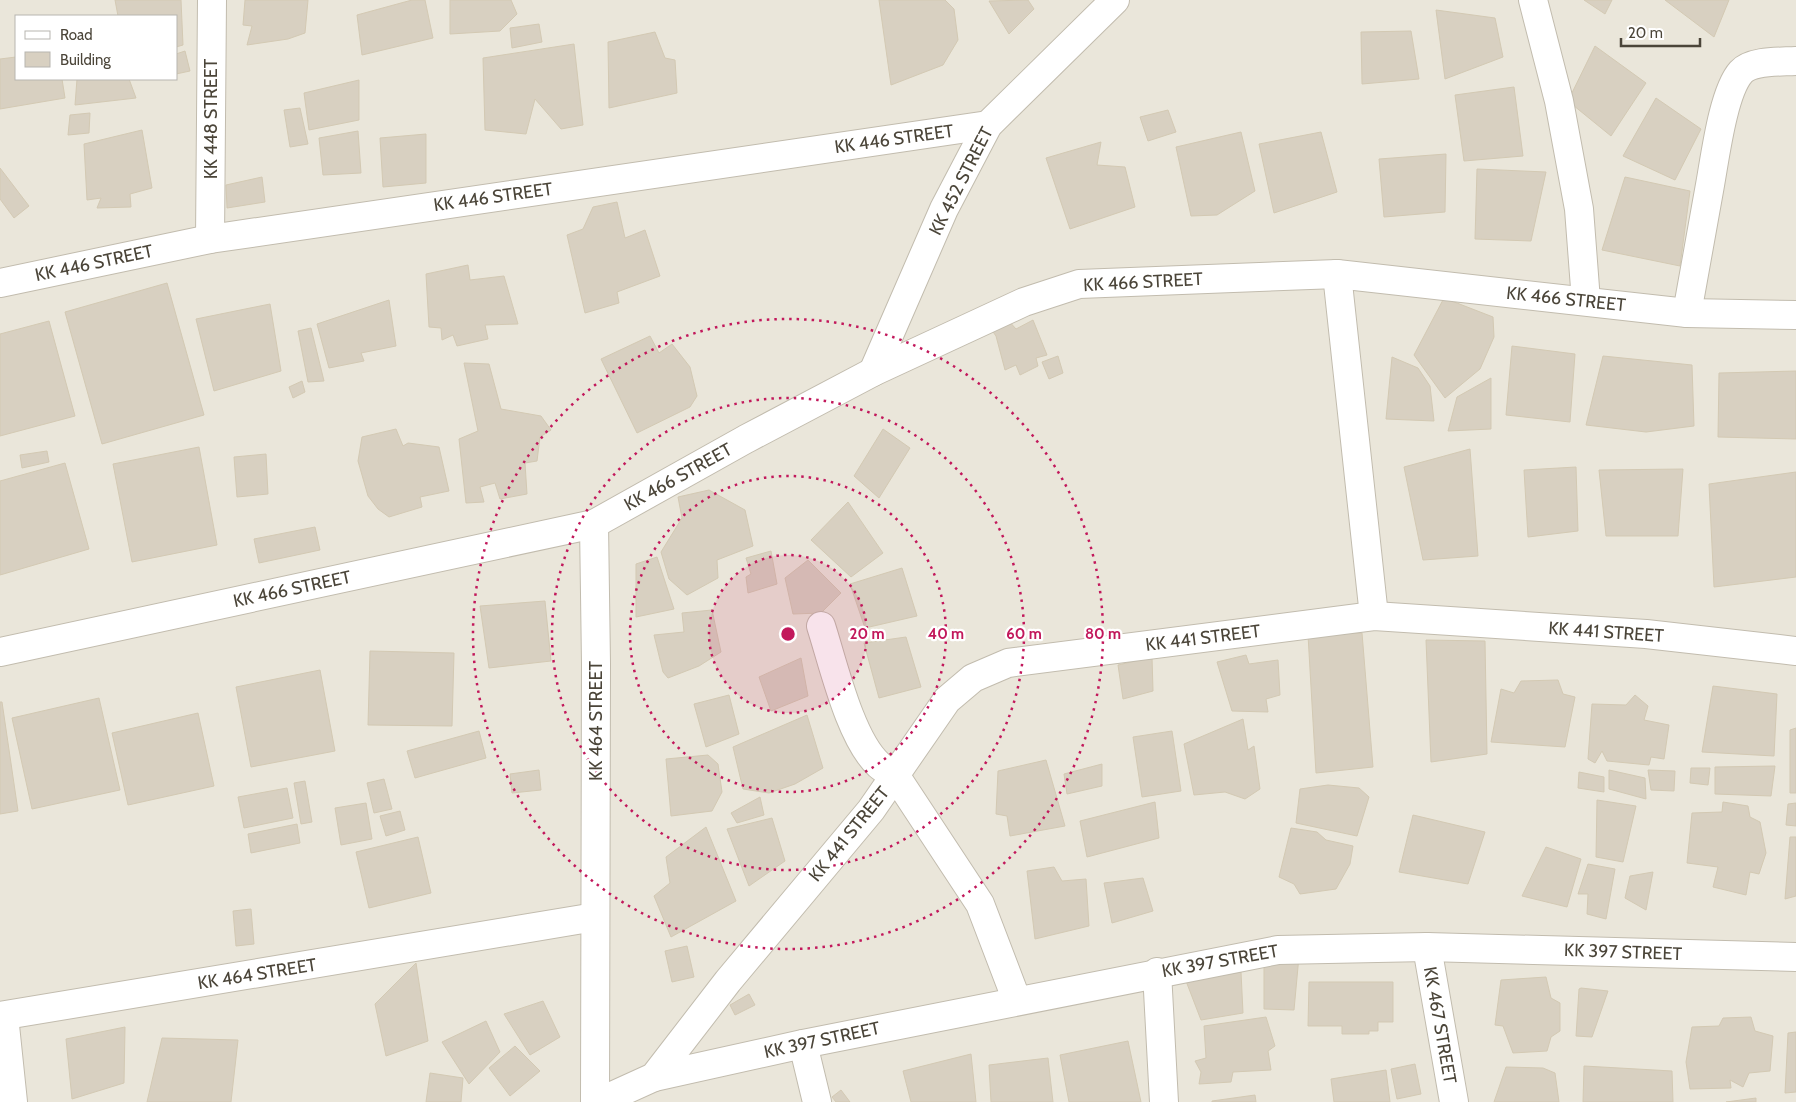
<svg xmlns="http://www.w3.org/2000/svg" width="1796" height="1102" font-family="Cabin,sans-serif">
  <rect width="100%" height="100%" fill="#f6f4ec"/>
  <!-- residential -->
  <path fill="#eae6da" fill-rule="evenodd" d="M0,0h1796v1102h-1796zM16,16h160v63h-160z"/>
  <!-- building -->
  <g fill="#d8d0c1" stroke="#d3c9b3">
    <path d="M115,0h66l2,45 -7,2v-31h-58z"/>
    <path d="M245,0h63l-3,33 -17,6 -41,6 5,-19 -9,-1z"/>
    <path d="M412,0h13l8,38 -71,17 -5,-40z"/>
    <path d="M450,0h61l6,14 -17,17 -50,3z"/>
    <path d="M879,0h66l9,9 4,31 -15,25 -52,20z"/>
    <path d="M1028,0l6,9 -25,25 -20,-33z"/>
    <path d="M1584,0h28l-7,14z"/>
    <path d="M1665,0h64l-15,37z"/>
    <path d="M1436,10l59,8 8,39 -58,22z"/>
    <path d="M539,24l3,18 -30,6 -2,-20z"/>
    <path d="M1411,31l8,48 -57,5 -1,-52z"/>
    <path d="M655,32l10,26 10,2 2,33 -68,15 -1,-66z"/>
    <path d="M574,44l9,81 -22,4 -26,-30 -9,35 -41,-4 -2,-72z"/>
    <path d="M1595,46l51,37 -35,53 -43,-35z"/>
    <path d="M185,51l5,20 -14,3v-20z"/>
    <path d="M16,57v22h46l3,19 -65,11v-50z"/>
    <path d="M77,79h52l7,19 -61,7z"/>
    <path d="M359,80v40l-50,10 -5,-37z"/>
    <path d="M1514,87l9,69 -59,5 -9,-66z"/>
    <path d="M1656,98l45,31 -26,51 -52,-24z"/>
    <path d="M300,108l8,36 -18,3 -6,-37z"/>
    <path d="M1168,110l8,22 -28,9 -8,-24z"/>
    <path d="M90,113l-1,20 -21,2 2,-20z"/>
    <path d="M142,130l10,58 -22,6 1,13 -34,1 4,-10 -14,2 -3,-56z"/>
    <path d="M358,131l3,42 -38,2 -4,-37z"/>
    <path d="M1241,132l14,59 -38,24 -26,1 -15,-69z"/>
    <path d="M1321,132l16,60 -63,21 -15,-69z"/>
    <path d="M426,134v49l-43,4 -3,-49z"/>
    <path d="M1101,142l-4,23 28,2 10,40 -65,22 -24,-71z"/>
    <path d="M1446,154l-1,58 -61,5 -5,-58z"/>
    <path d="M0,168l29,38 -15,12 -14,-19z"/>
    <path d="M1477,169l69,3 -15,69 -56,-2z"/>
    <path d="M262,177l3,25 -38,6 -1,-23z"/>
    <path d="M1625,177l65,14 -10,75 -78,-16z"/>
    <path d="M617,202l8,36 20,-8 15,46 -43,16 2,11 -34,10 -18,-78 16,-6 10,-22z"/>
    <path d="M468,265l2,15 34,-4 14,48 -33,1 3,14 -31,7 -4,-11 -11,5 -1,-12 -12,-1 -3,-53z"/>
    <path d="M167,283l37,132 -102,29 -37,-132z"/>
    <path d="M1444,298l49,19 1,20 -14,32 -35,29 -31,-43z"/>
    <path d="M389,300l7,46 -35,7 3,8 -35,7 -12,-44z"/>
    <path d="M270,304l11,67 -67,20 -18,-72z"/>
    <path d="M1008,320l8,9 17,-9 14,35 -11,3 2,8 -18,9 -4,-10 -11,5 -9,-34 -5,-7z"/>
    <path d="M49,321l26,95 -75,20v-102z"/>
    <path d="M311,328l13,53 -16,1 -10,-51z"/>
    <path d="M650,336l9,17 13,-9 18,23 7,29 -7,11 -53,26 -36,-74z"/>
    <path d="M1512,346l63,8 -5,68 -64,-7z"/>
    <path d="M1058,356l5,17 -14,6 -7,-17z"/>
    <path d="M1603,356l89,9 2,61 -48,6 -60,-7z"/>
    <path d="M1392,357l26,11 12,18 4,35 -48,-2z"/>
    <path d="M464,363l25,1 12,45 40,7 10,14 -11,7 -3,24 -12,2 2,31 -27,5 -5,-16 -15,4 4,15 -18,1 -7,-64 19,-8z"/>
    <path d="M1796,371v68l-78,-2 1,-64z"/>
    <path d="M1491,378v51l-43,2 9,-34z"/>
    <path d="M302,381l3,11 -12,6 -4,-11z"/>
    <path d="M396,429l7,17 5,-3 31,4 10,44 -29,6 2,10 -33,10 -11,-8 -10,-13 -10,-35 4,-24z"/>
    <path d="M883,429l27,19 -31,50 -25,-22z"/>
    <path d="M199,447l18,98 -85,17 -19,-98z"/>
    <path d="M1470,449l8,107 -55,4 -19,-93z"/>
    <path d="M47,451l2,11 -27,6 -2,-13z"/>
    <path d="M266,454l2,40 -31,3 -3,-40z"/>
    <path d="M65,463l24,86 -89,26v-94z"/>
    <path d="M1576,467l2,64 -50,6 -4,-67z"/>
    <path d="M1683,469l-5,67h-72l-7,-66z"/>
    <path d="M1796,472v105l-82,10 -5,-103z"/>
    <path d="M709,490l36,20 8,36 -36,14 1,18 -31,17 -18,-16 -8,-27 21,-34 -4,-21z"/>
    <path d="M848,502l35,51 -32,24 -40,-37z"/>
    <path d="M315,527l5,23 -61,13 -5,-24z"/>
    <path d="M771,551l6,33 -29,9 -2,-16 5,-3 -5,-16z"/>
    <path d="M657,557l17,52 -38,8v-53z"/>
    <path d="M808,560l33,33 -20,20 -28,1 -8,-36z"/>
    <path d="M902,568l15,48 -52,12 -15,-44z"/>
    <path d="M545,601l6,60 -62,7 -9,-62z"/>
    <path d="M712,610l9,42 -22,14 -31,12 -5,-6 -9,-37 30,-3 -2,-19z"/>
    <path d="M1362,633l11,134 -57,6 -8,-138z"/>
    <path d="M906,637l15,50 -42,11 -15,-55z"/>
    <path d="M1426,640l59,1 2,113 -56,8z"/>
    <path d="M370,651l84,2 -2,73 -84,-1z"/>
    <path d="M1246,655l3,9 29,-4 2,35 -14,4 2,13 -36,-1 -15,-49z"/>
    <path d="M1152,657l1,34 -30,8 -5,-34z"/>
    <path d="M801,658l7,38 -37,15 -12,-34z"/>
    <path d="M320,670l15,81 -84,16 -15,-80z"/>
    <path d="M1558,680l5,14 12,3 -10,50 -74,-5 10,-53 13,4 7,-12z"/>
    <path d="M1713,686l64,8 -3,62 -72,-4z"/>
    <path d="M729,695l10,39 -33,13 -12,-43z"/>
    <path d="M1635,695l13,11 -4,14 25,5 -5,34 -13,-2 -2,8 -42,-4 -5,-10 -7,12 -7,-4 4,-55 34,1z"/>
    <path d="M99,698l21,92 -88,19 -20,-91z"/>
    <path d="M0,702h2l16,109 -18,3z"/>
    <path d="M198,713l16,73 -86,19 -16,-72z"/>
    <path d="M807,715l16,53 -28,16 -26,9 -26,-4 -10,-42z"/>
    <path d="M1243,719l5,31 6,-4 6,43 -15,10 -20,-7 -31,3 -10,-51z"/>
    <path d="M1796,728v65h-6v-63z"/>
    <path d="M479,731l7,27 -71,20 -8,-27z"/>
    <path d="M1172,731l9,60 -39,6 -9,-60z"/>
    <path d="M708,755l10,9 4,28 -10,19 -41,5 -5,-57z"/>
    <path d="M1046,760l19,66 -55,10 -3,-20 -11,-2 2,-43z"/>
    <path d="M1102,764v22l-35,8 -3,-20z"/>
    <path d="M1775,766l-4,30 -56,-2v-27z"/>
    <path d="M1691,768h19l-2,17 -18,-2z"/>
    <path d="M539,770l2,20 -29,3 -2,-19z"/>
    <path d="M1609,770l36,8 1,21 -37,-10z"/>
    <path d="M1648,770l27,1 -1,20 -23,-1z"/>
    <path d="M1579,772l25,5v15l-26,-4z"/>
    <path d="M384,779l8,30 -18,4 -7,-30z"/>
    <path d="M305,781l7,41 -11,2 -7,-41z"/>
    <path d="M1328,785l31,3 10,9 -12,39 -61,-13 4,-34z"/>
    <path d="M287,788l6,30 -49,10 -6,-31z"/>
    <path d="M760,797l4,18 -27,8 -6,-10z"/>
    <path d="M1597,800l39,6 -13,56 -27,-5z"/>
    <path d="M1155,802l4,36 -72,19 -7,-36z"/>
    <path d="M1723,802l25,4 2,11 10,5 6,31 -7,21 -9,-2 -4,23 -33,-8 5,-20 -31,-4 5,-50 30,-1z"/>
    <path d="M366,803l6,36 -31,6 -6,-37z"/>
    <path d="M1796,803v23l-10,-1 2,-21z"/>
    <path d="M400,811l5,19 -19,6 -6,-20z"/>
    <path d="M1413,815l72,17 -17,52 -69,-12z"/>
    <path d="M772,818l13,43 -36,25 -22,-57z"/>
    <path d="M297,824l3,19 -49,10 -3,-19z"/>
    <path d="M706,827l30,74 -65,36 -17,-41 16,-13 -4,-26z"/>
    <path d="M1291,828l26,4 9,8 27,6 -3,18 -14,25 -36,5 -6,-10 -15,-7z"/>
    <path d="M418,837l13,56 -62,15 -13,-56z"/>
    <path d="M1790,837h6v59l-11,3z"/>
    <path d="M1546,847l35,12 -14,48 -45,-11z"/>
    <path d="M1588,864l27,5 -9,50 -19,-5 1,-20h-10z"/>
    <path d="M1054,867l8,14 24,-2 3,47 -54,13 -8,-68z"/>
    <path d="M1653,872l-7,38 -21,-12 5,-22z"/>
    <path d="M1143,878l10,33 -41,12 -8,-40z"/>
    <path d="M251,909l3,35 -18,2 -3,-35z"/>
    <path d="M687,946l7,31 -22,5 -7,-31z"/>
    <path d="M1299,956l-5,54 -30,-1v-48z"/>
    <path d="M416,963l12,78 -42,15 -11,-52z"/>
    <path d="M1241,972l2,41 -42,7 -15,-39z"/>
    <path d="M1546,977l5,21 9,5v28l-9,6 -4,14 -34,2 -10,-27 -8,-1 6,-45z"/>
    <path d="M1309,982h84v40h-15v9h-9v3h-27v-8h-34z"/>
    <path d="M1581,988l27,3 -16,46 -16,-1 3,-47z"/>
    <path d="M749,994l6,11 -20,10 -5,-10z"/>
    <path d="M543,1001l17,36 -30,18 -26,-41z"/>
    <path d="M1266,1017l9,29 -7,5 3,19 -38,2 -2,10 -32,2 2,-12 -6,-11 11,-3 -2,-32z"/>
    <path d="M1751,1017l4,14 18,5 -3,35 -21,2 -6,14 -13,-7 1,8 -41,1 -4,-27 6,-35 27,-1 4,-8z"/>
    <path d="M486,1021l14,31 -31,32 -27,-42z"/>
    <path d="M125,1027l-1,56 -52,16 -6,-60z"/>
    <path d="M1796,1032v60l-11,1 3,-60z"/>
    <path d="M162,1038l76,2 -7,62h-84z"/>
    <path d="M1128,1041l13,61h-72l-9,-47z"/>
    <path d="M515,1046l25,25 -30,25 -21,-28z"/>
    <path d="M971,1054l5,48h-65l-8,-31z"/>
    <path d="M1048,1058l5,44h-62l-2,-37z"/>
    <path d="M1415,1064l6,30 -24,5 -6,-30z"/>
    <path d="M1584,1066l88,5 1,31h-90z"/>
    <path d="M1506,1067l37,1 12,5 4,29h-65z"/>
    <path d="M1386,1070l4,32h-56l-3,-23z"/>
    <path d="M430,1073l33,5 -2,24h-35z"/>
    <path d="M841,1090l9,12h-14l-4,-5z"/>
    <path d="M1255,1095l1,7h-44v-1z"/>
    <path d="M1756,1098v4h-30z"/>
  </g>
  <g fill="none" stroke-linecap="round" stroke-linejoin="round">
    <defs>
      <g id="minor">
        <path d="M1533,0l26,101 20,108 7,92"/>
        <path d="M210,239l2,-239"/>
        <path d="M1337,274l37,342"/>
        <path d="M0,283l210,-44 778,-114"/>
        <path d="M1687,313c8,-43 15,-85 23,-128 5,-27 13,-93 31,-113 11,-12 40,-10 55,-11"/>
        <path d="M873,372l71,-163 44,-84 127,-125"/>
        <path d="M594,524l2,140 -1,438"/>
        <path d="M821,626c12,37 29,113 58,139 4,4 11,7 16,10l85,129 37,97"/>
        <path d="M0,652l594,-128 152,-85 127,-67 151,-70 55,-18 258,-10 350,39 109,2"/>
        <path d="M1427,947l27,155"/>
        <path d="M1157,972l7,130"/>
        <path d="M0,1016l595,-99"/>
        <path d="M4,1016l9,86"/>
        <path d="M803,1044l14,58"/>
        <path d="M654,1077l149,-33 475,-94 149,-3 369,10"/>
        <path d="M599,1102l55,-25 74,-96 143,-171 76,-110 26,-22 35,-15 366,-47 272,18 150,17"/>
      </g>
    </defs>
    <!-- minor casing -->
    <use href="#minor" stroke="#c2bcae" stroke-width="30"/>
    <!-- minor -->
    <use href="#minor" stroke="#fff" stroke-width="28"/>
  </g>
  <!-- distance rings -->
  <circle cx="788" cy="634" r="79" fill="#c2185b" fill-opacity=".12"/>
  <g fill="none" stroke="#c2185b" stroke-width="2.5" stroke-dasharray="2.5 5">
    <circle cx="788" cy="634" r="79"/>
    <circle cx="788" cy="634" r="158"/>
    <circle cx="788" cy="634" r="236"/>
    <circle cx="788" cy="634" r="315"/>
  </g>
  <g text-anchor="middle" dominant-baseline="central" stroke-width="4.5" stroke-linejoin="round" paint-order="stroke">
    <!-- street labels -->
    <g font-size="18" fill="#4b4539" stroke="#fff">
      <text transform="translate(211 119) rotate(-90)">KK 448 STREET</text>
      <text transform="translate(894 139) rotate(-8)">KK 446 STREET</text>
      <text transform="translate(961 181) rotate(-63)">KK 452 STREET</text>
      <text transform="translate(493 197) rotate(-8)">KK 446 STREET</text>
      <text transform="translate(94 263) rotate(-12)">KK 446 STREET</text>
      <text transform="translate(1143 282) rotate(-3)">KK 466 STREET</text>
      <text transform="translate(1566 299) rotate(6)">KK 466 STREET</text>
      <text transform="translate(678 477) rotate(-29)">KK 466 STREET</text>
      <text transform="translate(292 589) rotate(-12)">KK 466 STREET</text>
      <text transform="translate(1606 632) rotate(4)">KK 441 STREET</text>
      <text transform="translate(1203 638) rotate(-7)">KK 441 STREET</text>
      <text transform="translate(596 721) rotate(-90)">KK 464 STREET</text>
      <text transform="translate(849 834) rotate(-51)">KK 441 STREET</text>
      <text transform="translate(1623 952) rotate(2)">KK 397 STREET</text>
      <text transform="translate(1220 961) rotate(-10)">KK 397 STREET</text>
      <text transform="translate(257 974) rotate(-9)">KK 464 STREET</text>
      <text transform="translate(1440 1025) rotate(80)">KK 467 STREET</text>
      <text transform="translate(822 1040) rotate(-12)">KK 397 STREET</text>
    </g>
  </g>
  <circle cx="788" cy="634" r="8" fill="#c2185b" stroke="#fff" stroke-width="2.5"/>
  <g font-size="15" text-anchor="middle" font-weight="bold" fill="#c2185b" stroke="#fff" stroke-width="4.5" stroke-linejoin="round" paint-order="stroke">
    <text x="867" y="639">20 m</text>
    <text x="946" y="639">40 m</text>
    <text x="1024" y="639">60 m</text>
    <text x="1103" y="639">80 m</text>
  </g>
  <!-- legend -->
  <rect x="15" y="15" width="162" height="65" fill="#ffffff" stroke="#b7b5b0"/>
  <rect x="25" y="31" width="25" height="8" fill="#ffffff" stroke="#b7b5b0"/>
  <text x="60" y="40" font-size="15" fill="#4b4539">Road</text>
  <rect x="25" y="52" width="25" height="15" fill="#d8d0c1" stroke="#b7b5b0"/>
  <text x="60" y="65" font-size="15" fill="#4b4539">Building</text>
  <!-- scale -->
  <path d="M1621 38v8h79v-8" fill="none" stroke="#4b4539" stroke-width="2.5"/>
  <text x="1628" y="38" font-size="15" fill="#4b4539" stroke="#ffffff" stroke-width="4" paint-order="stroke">20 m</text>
</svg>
